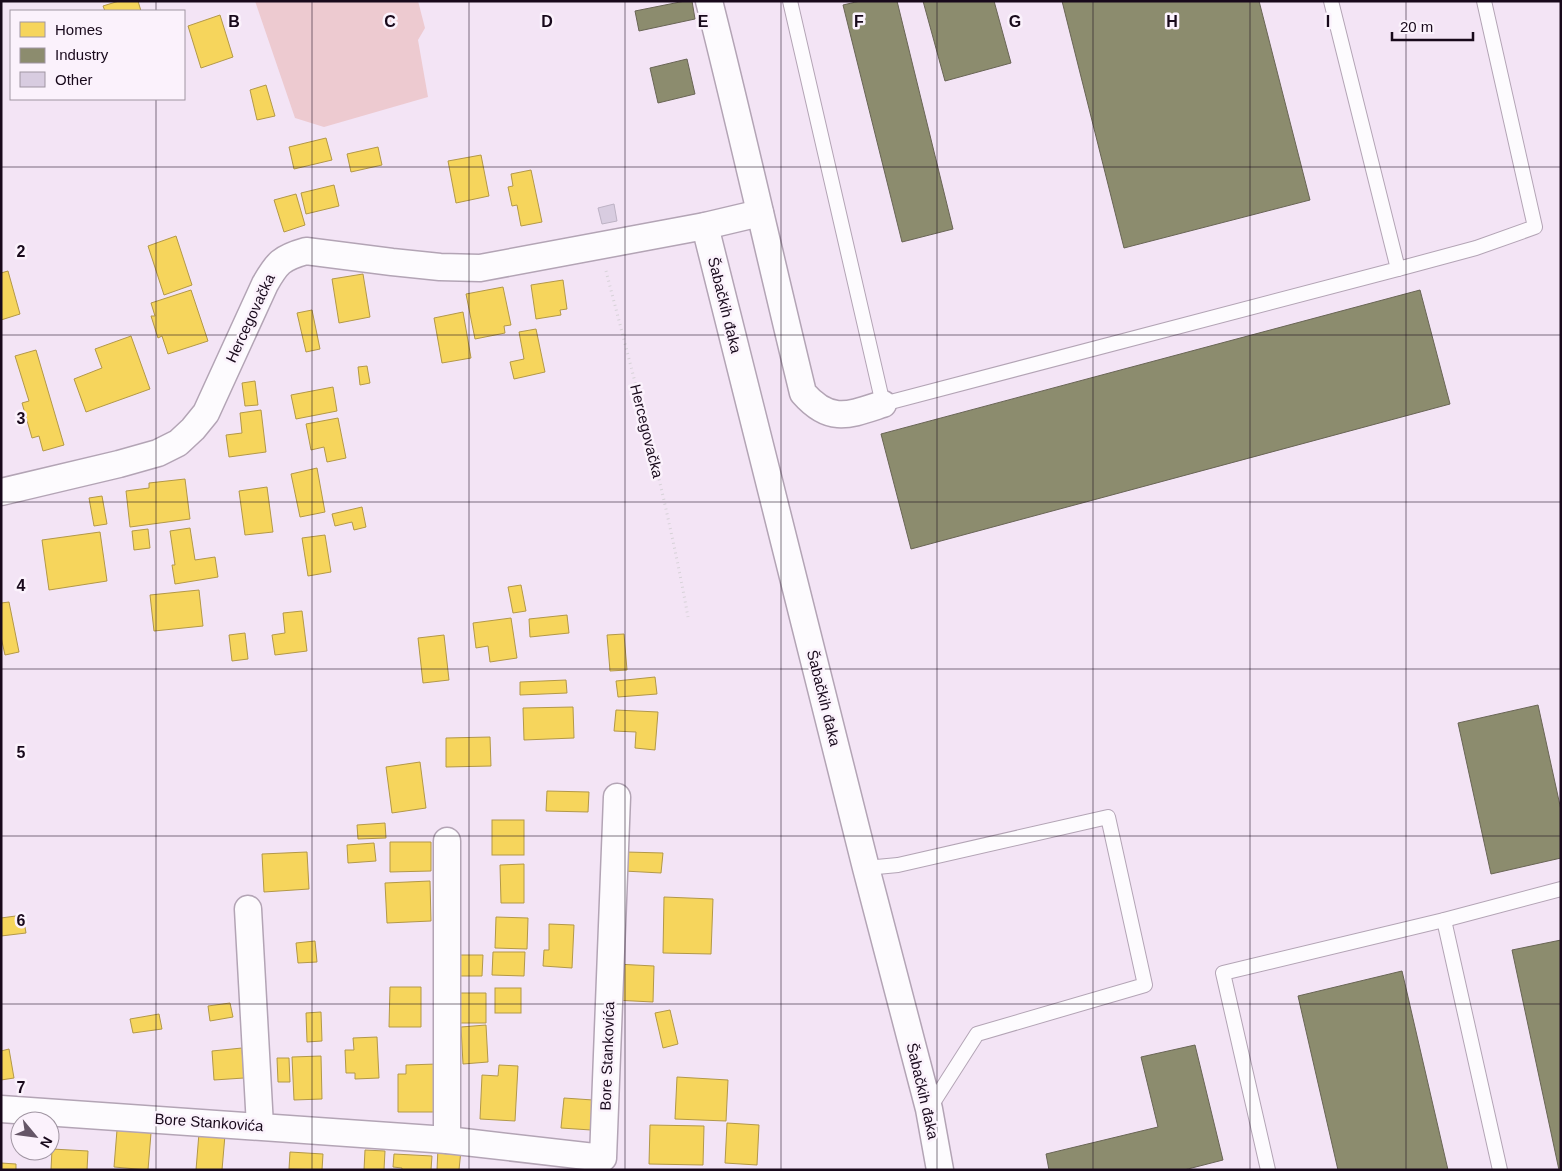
<svg xmlns="http://www.w3.org/2000/svg" width="1562" height="1171" font-family="Helvetica,sans-serif">
  <rect width="100%" height="100%" fill="#f3e4f5"/>
  <!-- green -->
  <path fill="#edcad0" d="M255,1h163l7,27 -7,12 10,57 -104,30 -29,-9z"/>
  <!-- homes -->
  <g fill="#f6d55c" stroke="#b39848">
    <path d="M119,1h19l3,10h-36l-2,-5z"/>
    <path d="M220,15l13,42 -32,11 -13,-42z"/>
    <path d="M266,85l9,31 -18,4 -7,-30z"/>
    <path d="M326,138l6,22 -38,9 -5,-22z"/>
    <path d="M378,147l4,18 -31,7 -4,-18z"/>
    <path d="M481,155l8,41 -33,7 -8,-42z"/>
    <path d="M531,170l11,52 -21,4 -4,-21 -5,1 -4,-19 5,-1 -2,-12z"/>
    <path d="M334,185l5,21 -33,8 -5,-21z"/>
    <path d="M296,194l9,31 -21,7 -10,-32z"/>
    <path d="M176,236l16,49 -28,10 -16,-49z"/>
    <path d="M8,271l12,43 -19,6v-47z"/>
    <path d="M363,274l7,43 -31,6 -7,-44z"/>
    <path d="M563,280l4,29 -7,1 1,5 -25,4 -5,-34z"/>
    <path d="M503,287l8,38 -7,1 1,7 -30,6 -9,-45z"/>
    <path d="M191,290l17,51 -40,13 -6,-18 -4,2 -7,-22h4l-4,-13z"/>
    <path d="M312,310l8,39 -14,3 -9,-39z"/>
    <path d="M463,312l8,46 -29,5 -8,-45z"/>
    <path d="M536,329l9,43 -31,7 -4,-17 14,-3 -5,-27z"/>
    <path d="M131,336l19,53 -64,23 -12,-33 28,-11 -7,-19z"/>
    <path d="M36,350l28,95 -21,6 -4,-15 -7,2 -10,-35 7,-2 -14,-45z"/>
    <path d="M367,366l3,17 -10,2 -2,-18z"/>
    <path d="M255,381l3,24 -13,1 -3,-23z"/>
    <path d="M333,387l4,24 -41,8 -5,-24z"/>
    <path d="M261,410l5,42 -37,5 -3,-22 16,-2 -2,-20z"/>
    <path d="M338,418l8,40 -19,4 -3,-15 -13,3 -5,-26z"/>
    <path d="M317,468l8,44 -25,5 -9,-43z"/>
    <path d="M185,479l5,40 -60,8 -4,-36 23,-3v-5z"/>
    <path d="M267,487l6,45 -28,3 -6,-44z"/>
    <path d="M102,496l5,28 -13,2 -5,-28z"/>
    <path d="M362,507l4,20 -12,3 -2,-8 -17,4 -3,-12z"/>
    <path d="M190,528l5,32 20,-3 3,20 -43,7 -3,-19h3l-5,-34z"/>
    <path d="M148,529l2,19 -16,2 -2,-19z"/>
    <path d="M100,532l7,49 -58,9 -7,-50z"/>
    <path d="M325,535l6,37 -23,4 -6,-38z"/>
    <path d="M521,585l5,26 -13,2 -5,-26z"/>
    <path d="M199,590l4,36 -49,5 -4,-36z"/>
    <path d="M9,602l10,50 -14,3 -4,-18v-34z"/>
    <path d="M302,611l5,40 -32,4 -3,-20 13,-2 -2,-20z"/>
    <path d="M567,615l2,18 -39,4 -1,-18z"/>
    <path d="M511,618l6,40 -27,4 -2,-16 -12,2 -3,-25z"/>
    <path d="M245,633l3,26 -16,2 -3,-26z"/>
    <path d="M624,634l3,36 -17,1 -3,-36z"/>
    <path d="M444,635l5,45 -26,3 -5,-45z"/>
    <path d="M655,677l2,17 -39,3 -2,-16z"/>
    <path d="M566,680l1,13 -47,2v-13z"/>
    <path d="M573,707l1,31 -50,2 -1,-32z"/>
    <path d="M616,710l42,2 -3,38 -20,-2 1,-16 -22,-1z"/>
    <path d="M490,737l1,29 -45,1v-29z"/>
    <path d="M420,762l6,46 -34,5 -6,-46z"/>
    <path d="M547,791l42,1 -1,20 -42,-1z"/>
    <rect x="492" y="820" width="32" height="35"/>
    <path d="M385,823l1,15 -28,1 -1,-14z"/>
    <path d="M390,842h41v29l-41,1z"/>
    <path d="M374,843l2,18 -28,2 -1,-18z"/>
    <path d="M307,852l2,37 -45,3 -2,-38z"/>
    <path d="M626,852l37,1 -2,20 -37,-2z"/>
    <path d="M524,864v39h-23l-1,-38z"/>
    <path d="M430,881l1,40 -44,2 -2,-40z"/>
    <path d="M664,897l49,2 -2,55 -48,-1z"/>
    <path d="M23,915l3,18 -25,3v-18z"/>
    <path d="M496,917l32,1 -1,31 -32,-1z"/>
    <path d="M549,924l25,1 -2,43 -29,-2 1,-16h5z"/>
    <path d="M315,941l2,21 -19,1 -2,-20z"/>
    <path d="M493,952h32l-1,24 -32,-1z"/>
    <path d="M455,955h28l-1,21h-27z"/>
    <path d="M616,964l38,2 -1,36 -39,-2z"/>
    <path d="M390,987h31v40h-32z"/>
    <rect x="495" y="988" width="26" height="25"/>
    <path d="M455,993h31v30h-32z"/>
    <path d="M230,1003l3,14 -23,4 -2,-15z"/>
    <path d="M670,1010l8,34 -15,4 -8,-35z"/>
    <path d="M321,1012l1,29 -15,1 -1,-29z"/>
    <path d="M159,1014l3,15 -29,4 -3,-14z"/>
    <path d="M486,1025l2,37 -25,2 -2,-37z"/>
    <path d="M377,1037l2,41 -24,1v-6h-9l-1,-23h9l-1,-12z"/>
    <path d="M242,1048l2,30 -30,2 -2,-29z"/>
    <path d="M9,1049l5,29 -13,2v-29z"/>
    <path d="M321,1056l1,43 -28,1 -2,-43z"/>
    <path d="M277,1058h12l1,24h-12z"/>
    <path d="M437,1064v48h-39v-38h8v-9z"/>
    <path d="M499,1065l19,1 -3,55 -35,-2 2,-44 16,1z"/>
    <path d="M677,1077l51,3 -2,41 -51,-2z"/>
    <path d="M564,1098l29,2 -2,30 -30,-2z"/>
    <path d="M727,1123l32,2 -2,40 -32,-2z"/>
    <path d="M650,1125l54,1 -1,39 -54,-1z"/>
    <path d="M117,1130l34,3 -3,37 -34,-3z"/>
    <path d="M199,1133l26,2 -3,35h-26z"/>
    <path d="M438,1148l23,2 -2,20h-22z"/>
    <path d="M52,1149l36,2 -1,19h-36z"/>
    <path d="M365,1150l20,1 -1,19h-20z"/>
    <path d="M290,1152l33,2 -1,16 -33,-1z"/>
    <path d="M394,1154l38,2 -1,14h-29v-2l-9,-1z"/>
    <path d="M1,1163l15,1v6h-15z"/>
  </g>
  <!-- industry -->
  <g fill="#8c8c6e" stroke="#696555">
    <path d="M685,1h7l3,18 -56,12 -4,-20z"/>
    <path d="M860,1h37l56,228 -51,13 -59,-237z"/>
    <path d="M923,1h71l17,62 -66,18z"/>
    <path d="M1062,1h197l51,199 -186,48z"/>
    <path d="M687,59l8,35 -37,9 -8,-35z"/>
    <path d="M1420,290l30,114 -539,145 -30,-115z"/>
    <path d="M1538,705l23,105v48l-70,16 -33,-151z"/>
    <path d="M1561,940v230h-2l-47,-220z"/>
    <path d="M1402,971l46,199h-110l-40,-174z"/>
    <path d="M1195,1045l28,115 -39,10h-135l-3,-16 112,-27 -17,-70z"/>
  </g>
  <!-- building -->
  <path fill="#d8cce0" stroke="#bdb2c4" d="M614,204l3,17 -15,3 -4,-16z"/>
  <g fill="none" stroke-linecap="round" stroke-linejoin="round">
    <defs>
      <g id="lane">
        <path d="M790,1l93,403 515,-135 -67,-268"/>
        <path d="M1398,269l78,-21 59,-21 -51,-226"/>
        <path d="M866,868l32,-3 210,-48 37,168 -168,49 -48,75"/>
        <path d="M1444,920l56,250"/>
        <path d="M1268,1170l-45,-197 221,-53 117,-31"/>
      </g>
      <g id="street">
        <path d="M709,1c33,130 62,261 94,392 27,31 46,22 80,11"/>
        <path d="M705,226l161,642 63,241 11,61"/>
        <path d="M1,492l118,-28 39,-11 20,-10 15,-14 13,-16 59,-129c12,-21 16,-26 41,-33l86,11 48,5 40,1 225,-42 55,-13"/>
        <path d="M248,909l12,217"/>
        <path d="M1,1109l446,31 156,18 14,-361"/>
        <path d="M447,1140v-299"/>
      </g>
    </defs>
    <!-- lane casing -->
    <use href="#lane" stroke="#b3a4b5" stroke-width="16"/>
    <!-- street casing -->
    <use href="#street" stroke="#b3a4b5" stroke-width="29"/>
    <!-- path -->
    <path stroke="#d7d2d8" stroke-width="3" stroke-dasharray="1 4" stroke-linecap="butt" d="M606,271c30,115 61,229 82,346"/>
    <!-- lane -->
    <use href="#lane" stroke="#fdfbfe" stroke-width="14"/>
    <!-- street -->
    <use href="#street" stroke="#fdfbfe" stroke-width="26"/>
  </g>
  <!-- grid -->
  <path fill="none" stroke="#18091b" stroke-width="1" stroke-opacity="0.55" d="M156,1v10M312,1v1169M469,1v1169M625,1v1169M781,1v1169M937,1v1169M1093,1v1169M1250,1v1169M1406,1v1169M156,99v1071M1,167h1560M1,335h1560M1,502h1560M1,669h1560M1,836h1560M1,1004h1560"/>
  <g text-anchor="middle" dominant-baseline="central" stroke-width="5" stroke-linejoin="round" paint-order="stroke">
    <!-- street labels -->
    <g font-size="15" fill="#18091b" stroke="#fbf2fc">
      <text transform="translate(725 305) rotate(76)">Šabačkih đaka</text>
      <text transform="translate(250 318) rotate(-65)">Hercegovačka</text>
      <text transform="translate(647 431) rotate(76)">Hercegovačka</text>
      <text transform="translate(824 698) rotate(76)">Šabačkih đaka</text>
      <text transform="translate(607 1056) rotate(-88)">Bore Stankovića</text>
      <text transform="translate(923 1091) rotate(77)">Šabačkih đaka</text>
      <text transform="translate(209 1122) rotate(4)">Bore Stankovića</text>
    </g>
  </g>
  <g font-size="16" text-anchor="middle" font-weight="bold" fill="#18091b" stroke="#fbf2fc" stroke-width="5" stroke-linejoin="round" paint-order="stroke">
    <text x="234" y="27">B</text>
    <text x="390" y="27">C</text>
    <text x="547" y="27">D</text>
    <text x="703" y="27">E</text>
    <text x="859" y="27">F</text>
    <text x="1015" y="27">G</text>
    <text x="1172" y="27">H</text>
    <text x="1328" y="27">I</text>
    <text x="21" y="257">2</text>
    <text x="21" y="424">3</text>
    <text x="21" y="591">4</text>
    <text x="21" y="758">5</text>
    <text x="21" y="926">6</text>
    <text x="21" y="1093">7</text>
  </g>
  <!-- border -->
  <rect width="1562" height="1171" fill="none" stroke="#18091b" stroke-width="5"/>
  <!-- legend -->
  <rect x="10" y="10" width="175" height="90" fill="#fbf2fc" stroke="#a095a2"/>
  <rect x="20" y="22" width="25" height="15" fill="#f6d55c" stroke="#a095a2"/>
  <text x="55" y="35" font-size="15" fill="#18091b">Homes</text>
  <rect x="20" y="48" width="25" height="15" fill="#8c8c6e" stroke="#a095a2"/>
  <text x="55" y="60" font-size="15" fill="#18091b">Industry</text>
  <rect x="20" y="72" width="25" height="15" fill="#d8cce0" stroke="#a095a2"/>
  <text x="55" y="85" font-size="15" fill="#18091b">Other</text>
  <!-- north arrow -->
  <g transform="translate(35 1136) rotate(119)"><circle r="24" fill="#fbf2fc" stroke="#a095a2"/>
  <path d="M0-4L9 19L0 12L-9 19Z" fill="#655667"/>
  <text y="-8" font-size="14" font-weight="bold" text-anchor="middle" fill="#18091b">N</text>
  </g>
  <!-- scale -->
  <path d="M1392 32v8h81v-8" fill="none" stroke="#18091b" stroke-width="2.5"/>
  <text x="1400" y="32" font-size="15" fill="#18091b" stroke="#fbf2fc" stroke-width="4" paint-order="stroke">20 m</text>
</svg>
